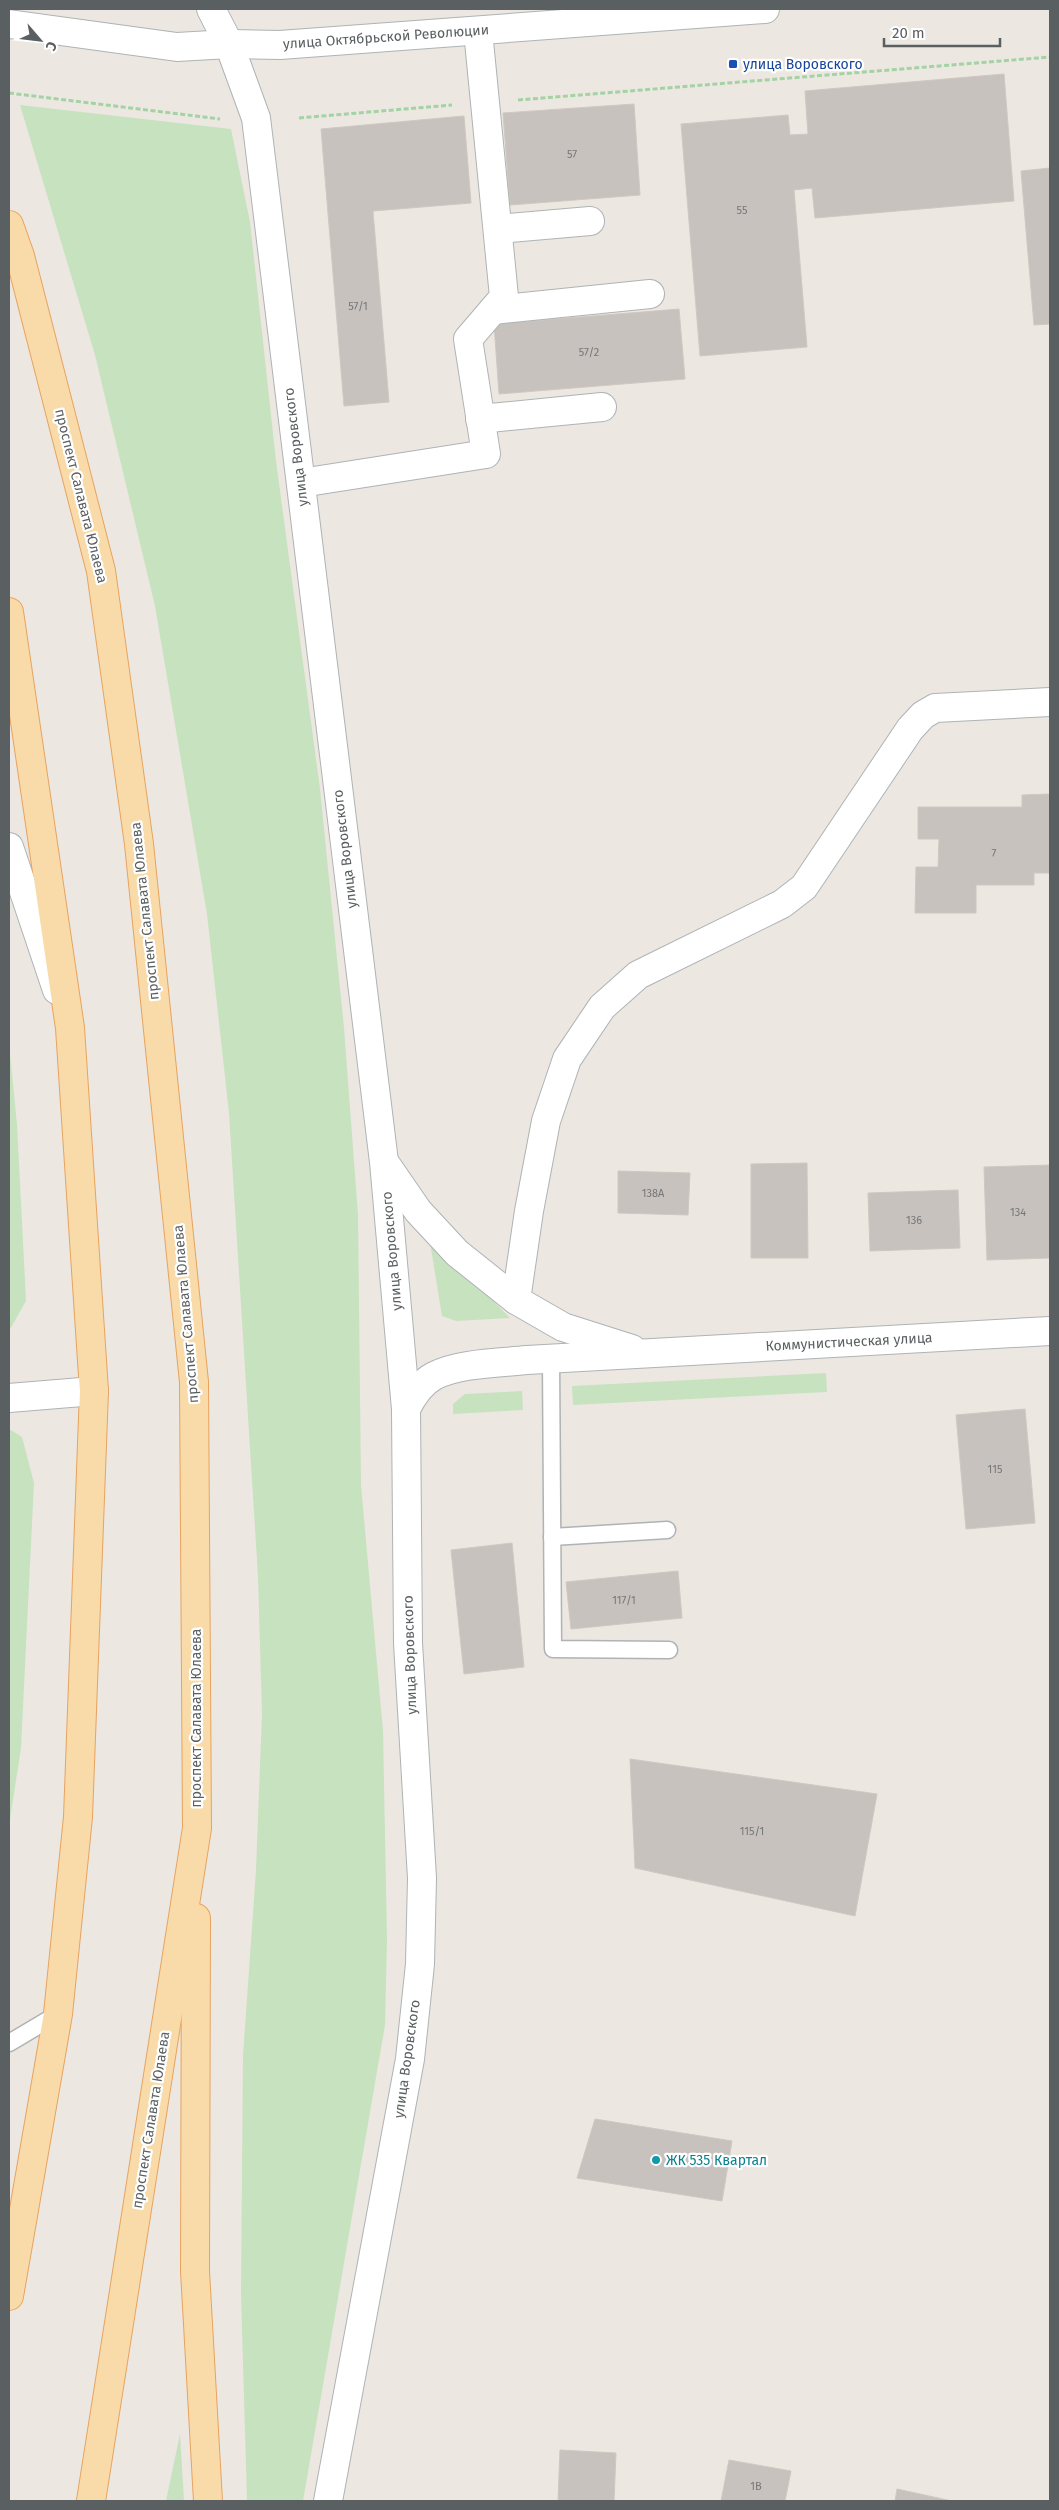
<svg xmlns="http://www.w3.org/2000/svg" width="1059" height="2510" font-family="'Fira Sans',sans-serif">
  <rect width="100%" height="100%" fill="#ece7e1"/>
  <!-- green -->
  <g fill="#c7e2bf">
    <path d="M20,105l211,24 19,93 26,239 44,328 24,239 14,187 3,270 22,246 4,208 -2,86 -82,476h-56l-6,-207 2,-238 13,-186 6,-156 -4,-138 -29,-463 -22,-199 -52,-308 -60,-251z"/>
    <path d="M9,1043l8,82 9,176 -17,30z"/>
    <path d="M429,1236l81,82 -54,3 -14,-5z"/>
    <path d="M826,1373l1,19 -254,13 -1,-19z"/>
    <path d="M522,1391l1,19 -70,4v-10l12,-10z"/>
    <path d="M9,1429l13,8 12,46 -13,265 -12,78z"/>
    <path d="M180,2434l4,67h-18z"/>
  </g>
  <!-- building -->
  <g fill="#c7c2be" stroke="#d0c8c0">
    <path d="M1004,74l10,127 -199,17 -3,-30 -18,2 13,157 -107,9 -19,-232 107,-9 2,20 18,-1 -3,-43z"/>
    <path d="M634,104l6,91 -130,10 -7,-92z"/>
    <path d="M464,116l7,87 -98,8 16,191 -45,4 -23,-277z"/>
    <path d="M1050,168v156l-16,1 -13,-154z"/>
    <path d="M679,309l6,70 -186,15 -5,-70z"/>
    <path d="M1050,794v79h-16v12h-58v28h-61l1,-46h22l1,-28h-21v-32h104v-12z"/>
    <path d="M807,1163l1,95h-57v-94z"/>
    <path d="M1050,1165v93l-63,2 -3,-93z"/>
    <path d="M618,1171l72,2 -2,42 -70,-2z"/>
    <path d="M958,1190l2,58 -90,3 -2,-58z"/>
    <path d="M1025,1409l10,114 -69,6 -10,-114z"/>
    <path d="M512,1543l12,124 -60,7 -13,-124z"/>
    <path d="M678,1571l4,47 -111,11 -5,-47z"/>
    <path d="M630,1759l247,35 -22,122 -220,-48z"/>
    <path d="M595,2119l137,22 -10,60 -145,-23z"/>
    <path d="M560,2450l56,3 -2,48h-56z"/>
    <path d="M729,2460l62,11 -6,30h-64z"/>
    <path d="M897,2489l55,12h-57z"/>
  </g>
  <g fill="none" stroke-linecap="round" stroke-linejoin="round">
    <defs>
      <g id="lane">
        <path d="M551,1359l2,290 116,1"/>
        <path d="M552,1537l115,-7"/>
        <path d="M9,2043l49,-29"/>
      </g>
      <g id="street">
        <path d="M498,229l92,-8"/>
        <path d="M493,310l157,-16"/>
        <path d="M480,419l122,-12"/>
        <path d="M301,483l185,-29 -18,-115 36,-42 -26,-266"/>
        <path d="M516,1300l13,-89 17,-90 21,-62 35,-52 36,-32 144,-71 22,-17 106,-158 13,-14 12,-7 115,-6"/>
        <path d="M9,1398l85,-7"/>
      </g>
      <g id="secondary">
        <path d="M211,9l18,35 27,74 128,1044 22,247 2,234 14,235 -2,86 -10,95 -82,442"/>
        <path d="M9,24l168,23 52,-3 51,1 485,-36"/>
        <path d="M9,847l48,143"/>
        <path d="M385,1163l33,48 39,42 59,47 47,27 69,22"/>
        <path d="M406,1409c6,-12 15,-26 28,-33 25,-13 65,-13 93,-16l523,-29"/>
      </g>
      <g id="primary">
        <path d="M9,225l11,31 81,315 38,273 55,538 3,446 -106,673"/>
        <path d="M9,612l61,416 24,363 -16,426 -20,197 -49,282"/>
        <path d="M196,1918l-1,353 13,230"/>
      </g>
    </defs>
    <!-- lane casing -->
    <use href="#lane" stroke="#afb3b6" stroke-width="19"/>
    <!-- street casing -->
    <use href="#street" stroke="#afb3b6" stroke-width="30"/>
    <!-- secondary casing -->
    <use href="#secondary" stroke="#aeb3b6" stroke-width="30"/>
    <!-- primary casing -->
    <use href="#primary" stroke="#e7a35f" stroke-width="30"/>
    <!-- path -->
    <g stroke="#a3d3a5" stroke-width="3" stroke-dasharray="5 2.5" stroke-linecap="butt">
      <path d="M9,93l211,26"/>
      <path d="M518,100l532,-43"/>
      <path d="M299,118l153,-13"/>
    </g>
    <!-- lane -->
    <use href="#lane" stroke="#fff" stroke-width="16"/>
    <!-- street -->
    <use href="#street" stroke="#fff" stroke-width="28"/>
    <!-- secondary -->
    <use href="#secondary" stroke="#fff" stroke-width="28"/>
    <!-- primary -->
    <use href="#primary" stroke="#f9dba9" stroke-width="28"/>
  </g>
  <!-- markers -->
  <rect fill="#1a4fb4" stroke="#fff" stroke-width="2" x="728" y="59" width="10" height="10" rx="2.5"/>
  <circle fill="#0f9aa8" stroke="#fff" stroke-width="2" cx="656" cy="2160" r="5"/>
  <g text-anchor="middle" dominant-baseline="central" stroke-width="4.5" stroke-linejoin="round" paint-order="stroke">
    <!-- number labels -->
    <g font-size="11" fill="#757878">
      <text x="572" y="154">57</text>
      <text x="742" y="210">55</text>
      <text x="358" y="306">57/1</text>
      <text x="589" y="352">57/2</text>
      <text x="994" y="853">7</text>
      <text x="653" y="1193">138А</text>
      <text x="1018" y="1212">134</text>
      <text x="914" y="1220">136</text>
      <text x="995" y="1469">115</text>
      <text x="624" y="1600">117/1</text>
      <text x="752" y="1831">115/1</text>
      <text x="756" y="2486">1В</text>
    </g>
    <!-- street labels -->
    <g font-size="14" fill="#5a5f61" stroke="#fff">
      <text transform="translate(386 37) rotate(-4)">улица Октябрьской Революции</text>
      <text transform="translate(296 447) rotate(-97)">улица Воровского</text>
      <text transform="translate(81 496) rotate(76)">проспект Салавата Юлаева</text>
      <text transform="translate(345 849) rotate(-97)">улица Воровского</text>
      <text transform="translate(145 911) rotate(-96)">проспект Салавата Юлаева</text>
      <text transform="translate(392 1251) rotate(-95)">улица Воровского</text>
      <text transform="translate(186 1314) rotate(-95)">проспект Салавата Юлаева</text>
      <text transform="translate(849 1342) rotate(-3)">Коммунистическая улица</text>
      <text transform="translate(410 1655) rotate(-92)">улица Воровского</text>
      <text transform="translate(196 1718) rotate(-90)">проспект Салавата Юлаева</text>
      <text transform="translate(407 2059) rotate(-82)">улица Воровского</text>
      <text transform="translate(151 2120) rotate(-81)">проспект Салавата Юлаева</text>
    </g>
    <!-- transit labels -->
    <g font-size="14" fill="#164399" stroke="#fff" text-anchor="start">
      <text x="743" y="64">улица Воровского</text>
    </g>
    <!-- culture labels -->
    <g font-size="14" fill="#0d838f" stroke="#fff" text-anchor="start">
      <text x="666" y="2160">ЖК 535 Квартал</text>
    </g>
  </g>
  <!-- border -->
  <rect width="1059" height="2510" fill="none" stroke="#5a5f61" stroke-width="20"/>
  <!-- north arrow -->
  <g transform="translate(40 40) rotate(118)" stroke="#ffffff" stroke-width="4" paint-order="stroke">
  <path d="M0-4L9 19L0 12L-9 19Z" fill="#5a5f61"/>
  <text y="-8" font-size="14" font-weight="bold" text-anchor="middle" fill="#5a5f61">С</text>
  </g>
  <!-- scale -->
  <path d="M884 38v8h116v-8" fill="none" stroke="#5a5f61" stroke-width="2.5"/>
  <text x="892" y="38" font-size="15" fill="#5a5f61" stroke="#ffffff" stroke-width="4" paint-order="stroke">20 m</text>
</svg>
